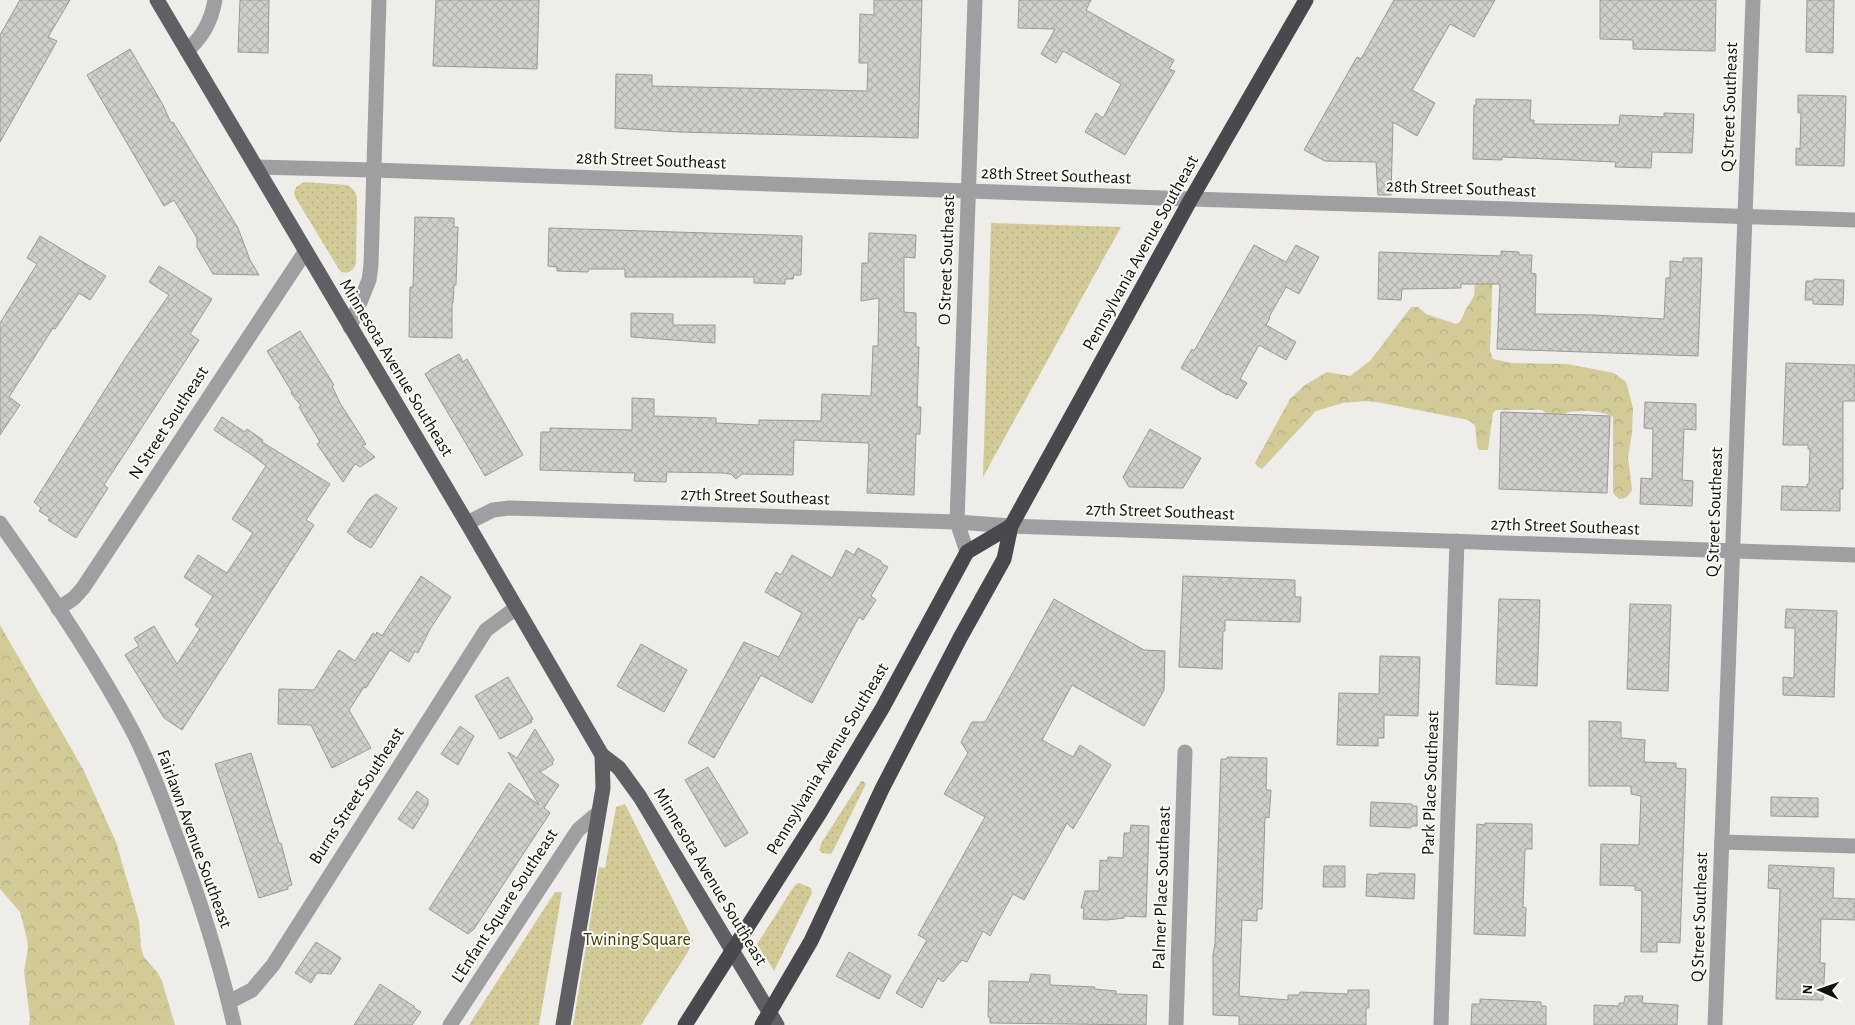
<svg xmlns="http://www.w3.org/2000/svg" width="1855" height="1025" font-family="'Alegreya Sans',sans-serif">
  <defs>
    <pattern id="green-dots" width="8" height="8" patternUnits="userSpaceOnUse" patternTransform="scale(1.25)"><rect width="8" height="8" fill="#d3cb97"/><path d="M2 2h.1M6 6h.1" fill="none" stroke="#b4ad81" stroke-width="1.8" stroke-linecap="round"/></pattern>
    <pattern id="forest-crowns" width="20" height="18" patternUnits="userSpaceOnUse" patternTransform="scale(1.25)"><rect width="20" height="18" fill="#d3cb97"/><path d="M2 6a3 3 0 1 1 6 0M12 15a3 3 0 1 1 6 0" fill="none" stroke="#b4ad81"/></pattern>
    <pattern id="building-cross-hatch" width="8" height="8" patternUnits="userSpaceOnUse" patternTransform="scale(1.25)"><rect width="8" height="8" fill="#d0cfcb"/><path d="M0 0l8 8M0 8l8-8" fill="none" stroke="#b2b1ad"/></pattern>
  </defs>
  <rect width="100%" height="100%" fill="#eeede9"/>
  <!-- green -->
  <g fill="url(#green-dots)">
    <path d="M304,182l43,3c6,3 9,7 10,14l-1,64c-2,8 -9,12 -16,8l-45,-74 -1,-4 2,-6z"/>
    <path d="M991,223l130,4 -138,250z"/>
    <path d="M861,781h2l3,3 -32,65 -3,5 -9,-1 -3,-3 3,-8z"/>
    <path d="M625,804l68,136 -5,12 -47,73h-68l26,-158 6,1 11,-61z"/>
    <path d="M799,883l12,5 1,5 -38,78 -17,-27 38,-59z"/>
    <path d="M555,892h7l-23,133h-70z"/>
  </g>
  <!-- forest -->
  <g fill="url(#forest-crowns)">
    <path d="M1476,260l17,5 -3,86 3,8 19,4 55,1 47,9 12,9 7,26 -1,26 -4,23 4,32c-2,6 -6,10 -13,10l-6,-6v-76c-8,-7 -41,-8 -50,-3l-4,22 -13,4v-27l-4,-3h-46l-3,3 -5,37h-9l-2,-4 -2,-21 -7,-5 -86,-17 -16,-2 -23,2 -27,8 -54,58 -5,-3 -2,-3 35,-64 15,-14 22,-13 23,4 20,-15 41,-54h7l8,7 30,10 4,-2 6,-13 8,-13z"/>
    <path d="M0,625l83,144 33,73 23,79 2,27 3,9 13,15 5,9 13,44h-146l1,-6 -6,-48 4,-22 -1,-10 -7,-27 -20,-23z"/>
  </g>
  <!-- building -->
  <g fill="url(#building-cross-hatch)" stroke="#9a9995">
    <path d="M20,0h50l-22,37 9,4 -57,101v-107z"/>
    <path d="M240,0h29l-1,53 -30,-1z"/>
    <path d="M436,0h103l-2,69 -104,-3z"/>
    <path d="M874,0h48l-4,138 -239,-6 -64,-4 1,-54 36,1v11l215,5 1,-28h-9l1,-49 14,1z"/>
    <path d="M1019,0h72l-5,10 88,50 -5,9 6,2 -50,84 -40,-23 11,-19 7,5 18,-34 -58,-33 -7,12 -15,-9 14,-25 -37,-1z"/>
    <path d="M1394,0h101l-21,37 -24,-13 -38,66 23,13 -18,33 -24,-14 -2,73h-13l-2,-33 -51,-1 -21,-11 53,-93 4,2z"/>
    <path d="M1600,0h116l-1,51 -82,-2v-9l-33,-1z"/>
    <path d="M1807,0h27l-1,53 -27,-1z"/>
    <path d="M130,49l33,56 8,18 2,-1 65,106 12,32 9,15 -46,-1 -16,-27v-9l-23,-38 -10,6 -77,-131z"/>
    <path d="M1798,95l48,1 -2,70 -48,-1v-17l4,1 1,-36h-3z"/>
    <path d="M1476,99l55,1 -1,20h4v4l85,1 1,-10 44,2v-4l30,1 -2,39 -40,-1 -1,16 -36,-1 1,-5 -114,-5v3l-29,-1 1,-54h2z"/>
    <path d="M415,217l39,1v9h4l-2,58h-2l-1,18h-1v35l-43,-1 1,-50h3z"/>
    <path d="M549,228l253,8 -1,39h-7l-1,4h-8v5l-31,-1v-6h-129v-8h-36l-1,3 -31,-1v-4l-9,-1z"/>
    <path d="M869,233l47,2 -1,23 -11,-1v55l12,1v34h3l-2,60h4l-1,27h-4l-2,61 -47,-2 2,-50 -75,-3 -1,35 -51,-1 -6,5 -5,-5 -8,-1 -56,-1 -1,10 -32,-1 1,-8 -95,-3 1,-38h9v-4l82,2v-32l22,1v17l62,2v5l43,2v-5l62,1 1,-27 49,2 2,-50h5l1,-48 -18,3 1,-38h6z"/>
    <path d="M40,236l66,40 -16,24 -11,-7 -24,36 -2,-1 -44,69 11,8 -20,30v-112l37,-59 -10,-6z"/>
    <path d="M1254,245l32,17 10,-17 23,12 -20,37 -13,-7 -17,30 1,1 -4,7 30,17 -10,18 -27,-15 -19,34 7,4 -10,16 -9,-5 -1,1 -46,-27 11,-19 2,2z"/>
    <path d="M1501,251l18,1v3h13l-1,18 5,1 -1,40 59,1 70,4 2,-41h4v-17l13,1v-4h19l-4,98 -201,-7 3,-65h-39v4l-59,1 -1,11 -23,-1 1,-47 122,4z"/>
    <path d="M159,266l53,33 -22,35 9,6 -95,145 4,3 -32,50 -28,-18 2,-2 -11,-7 2,-3 -7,-6 92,-145 43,-62 -20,-13z"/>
    <path d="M1814,279l30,1 -1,25 -30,-1v-4h-8l1,-19h8z"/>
    <path d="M631,313l42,1v11h42v18l-84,-6z"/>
    <path d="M300,331l34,54 -2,1 8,17 26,41 -4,2 13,11 -15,10 -5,-3 -12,18 -26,-38 3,-2 -21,-35 2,-1 -10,-13 1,-1 -25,-41z"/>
    <path d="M459,354l4,8 4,-3 56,96 -38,21 -60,-102 5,-3v-1z"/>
    <path d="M1786,363l69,2v36h-12v88h-3v22l-59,-1 1,-24 25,1v-3h2l1,-35h-2v-4h-25z"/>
    <path d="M1645,402l51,2v26l-12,-1 -2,51 11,1 -1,25 -52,-2 1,-26 11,1 1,-50 -9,-1z"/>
    <path d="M1501,412l109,4 -3,77 -108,-4z"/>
    <path d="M222,417l23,15 2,-3 16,11 -1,2 68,42 -24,36 8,5 -132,205 -18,-12 -39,-63 14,-9 -5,-8 20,-12 23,38 23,-35 -5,-4 18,-29 -29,-19 14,-22 29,18 26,-40 -21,-14 34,-53 -14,-11 -38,-25z"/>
    <path d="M1150,429l51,29 -18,30 -54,-1 -6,-10z"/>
    <path d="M376,494l21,14 -26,40 -17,-10v-1l-7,-5 22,-33z"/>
    <path d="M858,548l23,13v2l7,4 -17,29 5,4 -13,20 -4,-3 -47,86 -51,-28 -47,83 -26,-15 56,-101 35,15 23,-44 -37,-21 11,-20 5,3 11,-20 40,23 14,-28 8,5z"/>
    <path d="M421,576l30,21 -21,32 -12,24 -3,-2 -6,11 -19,-12 -24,38 -2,-1 -15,23 22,38 -39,20 -21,-43 -33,-1 1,-35 35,1 25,-40 16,11 18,-28 3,2 1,-3 5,4z"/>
    <path d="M1183,576l112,4v17h6l-1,25 -75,-2v11h-2l-1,38 -43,-2z"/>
    <path d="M1054,599l90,51 21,1 -1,39 -20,36 -72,-41 -30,55 31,17 7,-12 31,20 -38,64 -6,-6 -43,77 -11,-6 -23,42 -7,-5 -16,31 -5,-2 -19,22 -5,-4 -16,30 -26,-15 31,-53 -9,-5 67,-118 -41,-23 24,-41 -7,-11 11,-20h13z"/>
    <path d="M1499,599l41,1 -3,86 -41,-2z"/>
    <path d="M1630,604l41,1 -3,86 -41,-2z"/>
    <path d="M1786,609l51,2 -3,86 -51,-2v-18l11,1 1,-50h-10z"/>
    <path d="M641,644l46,26 -23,42 -47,-26z"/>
    <path d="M1380,656l40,1 -2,59 -34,-1v23h-6v8l-41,-1 2,-52 40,1z"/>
    <path d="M508,677l25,42 -2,1 1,2 -32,17 -25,-43z"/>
    <path d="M1589,721l32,1v16l24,2 -1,22 32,1v5l10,1 -6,174 -23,-1v10h-16l1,-61 -7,-1v-4l-35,-1 1,-41 38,1 2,-49 -10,-2v-8h-42z"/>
    <path d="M460,726l14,10 -16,29 -17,-11z"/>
    <path d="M535,729l19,31 -2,2 1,2 -13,8 19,13 -15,23 6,5 -76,116 -6,5 -39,-25 80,-126 30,22 -31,-53 9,6z"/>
    <path d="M251,753l28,90h2l11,42 -4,1v3l-29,9 -44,-134z"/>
    <path d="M1227,757l40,1 -1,32h5l-2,28 -4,-1 -3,92h-5v12l-15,-1 -3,76 49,4v-5h11l1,-3 48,2v-4h21v18h-3v17h-127v-9l-26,-1v-60l2,-11 6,-185h6z"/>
    <path d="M708,767l40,66 -23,14 -40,-67z"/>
    <path d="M417,791l11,8v6l-15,24 -15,-10z"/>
    <path d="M1771,797l47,1v19l-47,-1z"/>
    <path d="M1371,802l41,2v2h5v20h-6v2l-41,-2z"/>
    <path d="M1485,823l47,1v25h-7l-2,58 3,1 -1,28 -51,-2 3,-110 8,1z"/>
    <path d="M1131,825l18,1 -3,91 -22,-1v2l-17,2 -24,-1 1,-11h-3l4,-17h14l1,-31 7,1 1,-4 15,1 1,-25h6z"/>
    <path d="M1769,865l65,3 -1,30 22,1v21l-34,-1 -1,44h5l-2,37 -47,-1 4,-110 -12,-1z"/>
    <path d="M1324,866h21v21h-22z"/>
    <path d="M1379,873l36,1 -1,25 -48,-3 1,-22 12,1z"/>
    <path d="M316,942l25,16 -10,16 -14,-1 -6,10 -16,-10z"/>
    <path d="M849,952l42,24 -12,23 -43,-23z"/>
    <path d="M1031,974l19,1v10l45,2 -1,2 22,2v3l31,1 -1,30 -156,-2v-6h-2l1,-36 40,1z"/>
    <path d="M380,984l35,23 -1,1 7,4 -9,13h-58z"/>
    <path d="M1625,996h18l-1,7 36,2 -1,20h-83v-20l25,1v-3h5z"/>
    <path d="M1480,999l61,3v4h5v19h-75l1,-21h8z"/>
  </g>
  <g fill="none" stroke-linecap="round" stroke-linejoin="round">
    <!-- minor -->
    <g stroke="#9f9fa1" stroke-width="15">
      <path d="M187,51c16,-15 24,-29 28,-51"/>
      <path d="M256,167l117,3 818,29 664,21"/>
      <path d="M350,327l19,-47 2,-15 8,-265"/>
      <path d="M0,523c47,66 93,134 131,205 18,34 31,69 44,105 24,63 44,126 59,192"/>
      <path d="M467,523l26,-13 17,-2 447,14 54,4 844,29"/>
      <path d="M967,552l-10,-30 18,-522"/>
      <path d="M58,609l16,-11 9,-10 222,-336"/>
      <path d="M1722,842l133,4"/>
      <path d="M229,1002l23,-12 21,-25 213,-335 30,-22"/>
      <path d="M450,1025l128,-195 20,-17"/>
      <path d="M1176,1025l9,-273"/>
      <path d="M1441,1025l16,-484"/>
      <path d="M1715,1025l38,-1025"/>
    </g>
    <!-- major -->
    <g stroke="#605f63" stroke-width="15">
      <path d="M157,0l310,523 135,232 17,13 21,29 137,228"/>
      <path d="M563,1025l40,-237 -1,-33"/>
    </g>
    <!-- highway -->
    <g stroke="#49494d" stroke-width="15">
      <path d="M685,1025l136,-214 62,-104 84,-155 44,-26"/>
      <path d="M762,1025l49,-84 71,-152 78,-151 44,-79 7,-33 180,-327 115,-199"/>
    </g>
  </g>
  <g text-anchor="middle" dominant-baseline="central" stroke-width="4" stroke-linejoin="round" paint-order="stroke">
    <!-- street labels -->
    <g font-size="18" fill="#121110" stroke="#fbfbf6">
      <text transform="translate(1730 107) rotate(-88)">Q Street Southeast</text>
      <text transform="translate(651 161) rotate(2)">28th Street Southeast</text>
      <text transform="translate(1056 176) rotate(2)">28th Street Southeast</text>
      <text transform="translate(1461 189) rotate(2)">28th Street Southeast</text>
      <text transform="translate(1141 253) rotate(-61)">Pennsylvania Avenue Southeast</text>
      <text transform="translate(947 260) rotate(-88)">O Street Southeast</text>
      <text transform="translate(396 368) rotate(59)">Minnesota Avenue Southeast</text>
      <text transform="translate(169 423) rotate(-57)">N Street Southeast</text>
      <text transform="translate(755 497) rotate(2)">27th Street Southeast</text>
      <text transform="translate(1160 512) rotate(2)">27th Street Southeast</text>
      <text transform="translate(1715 512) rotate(-88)">Q Street Southeast</text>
      <text transform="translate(1565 527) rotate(2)">27th Street Southeast</text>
      <text transform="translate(828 759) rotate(-59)">Pennsylvania Avenue Southeast</text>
      <text transform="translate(1431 783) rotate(-88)">Park Place Southeast</text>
      <text transform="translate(357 796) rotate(-57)">Burns Street Southeast</text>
      <text transform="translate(194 839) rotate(70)">Fairlawn Avenue Southeast</text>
      <text transform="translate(710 877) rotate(59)">Minnesota Avenue Southeast</text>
      <text transform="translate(1162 888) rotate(-88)">Palmer Place Southeast</text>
      <text transform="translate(505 906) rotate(-57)">L'Enfant Square Southeast</text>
      <text transform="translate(1700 917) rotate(-88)">Q Street Southeast</text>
    </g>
    <!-- park labels -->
    <g font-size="18" fill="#423a00" stroke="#fbfbf6">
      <text x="637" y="940">Twining Square</text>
    </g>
  </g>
  <!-- north arrow -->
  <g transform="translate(1820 990) rotate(272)" stroke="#fbfbf6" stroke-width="4" paint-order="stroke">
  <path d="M0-4L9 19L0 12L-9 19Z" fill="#121110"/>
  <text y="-8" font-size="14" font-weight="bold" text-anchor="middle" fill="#121110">N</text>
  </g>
</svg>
